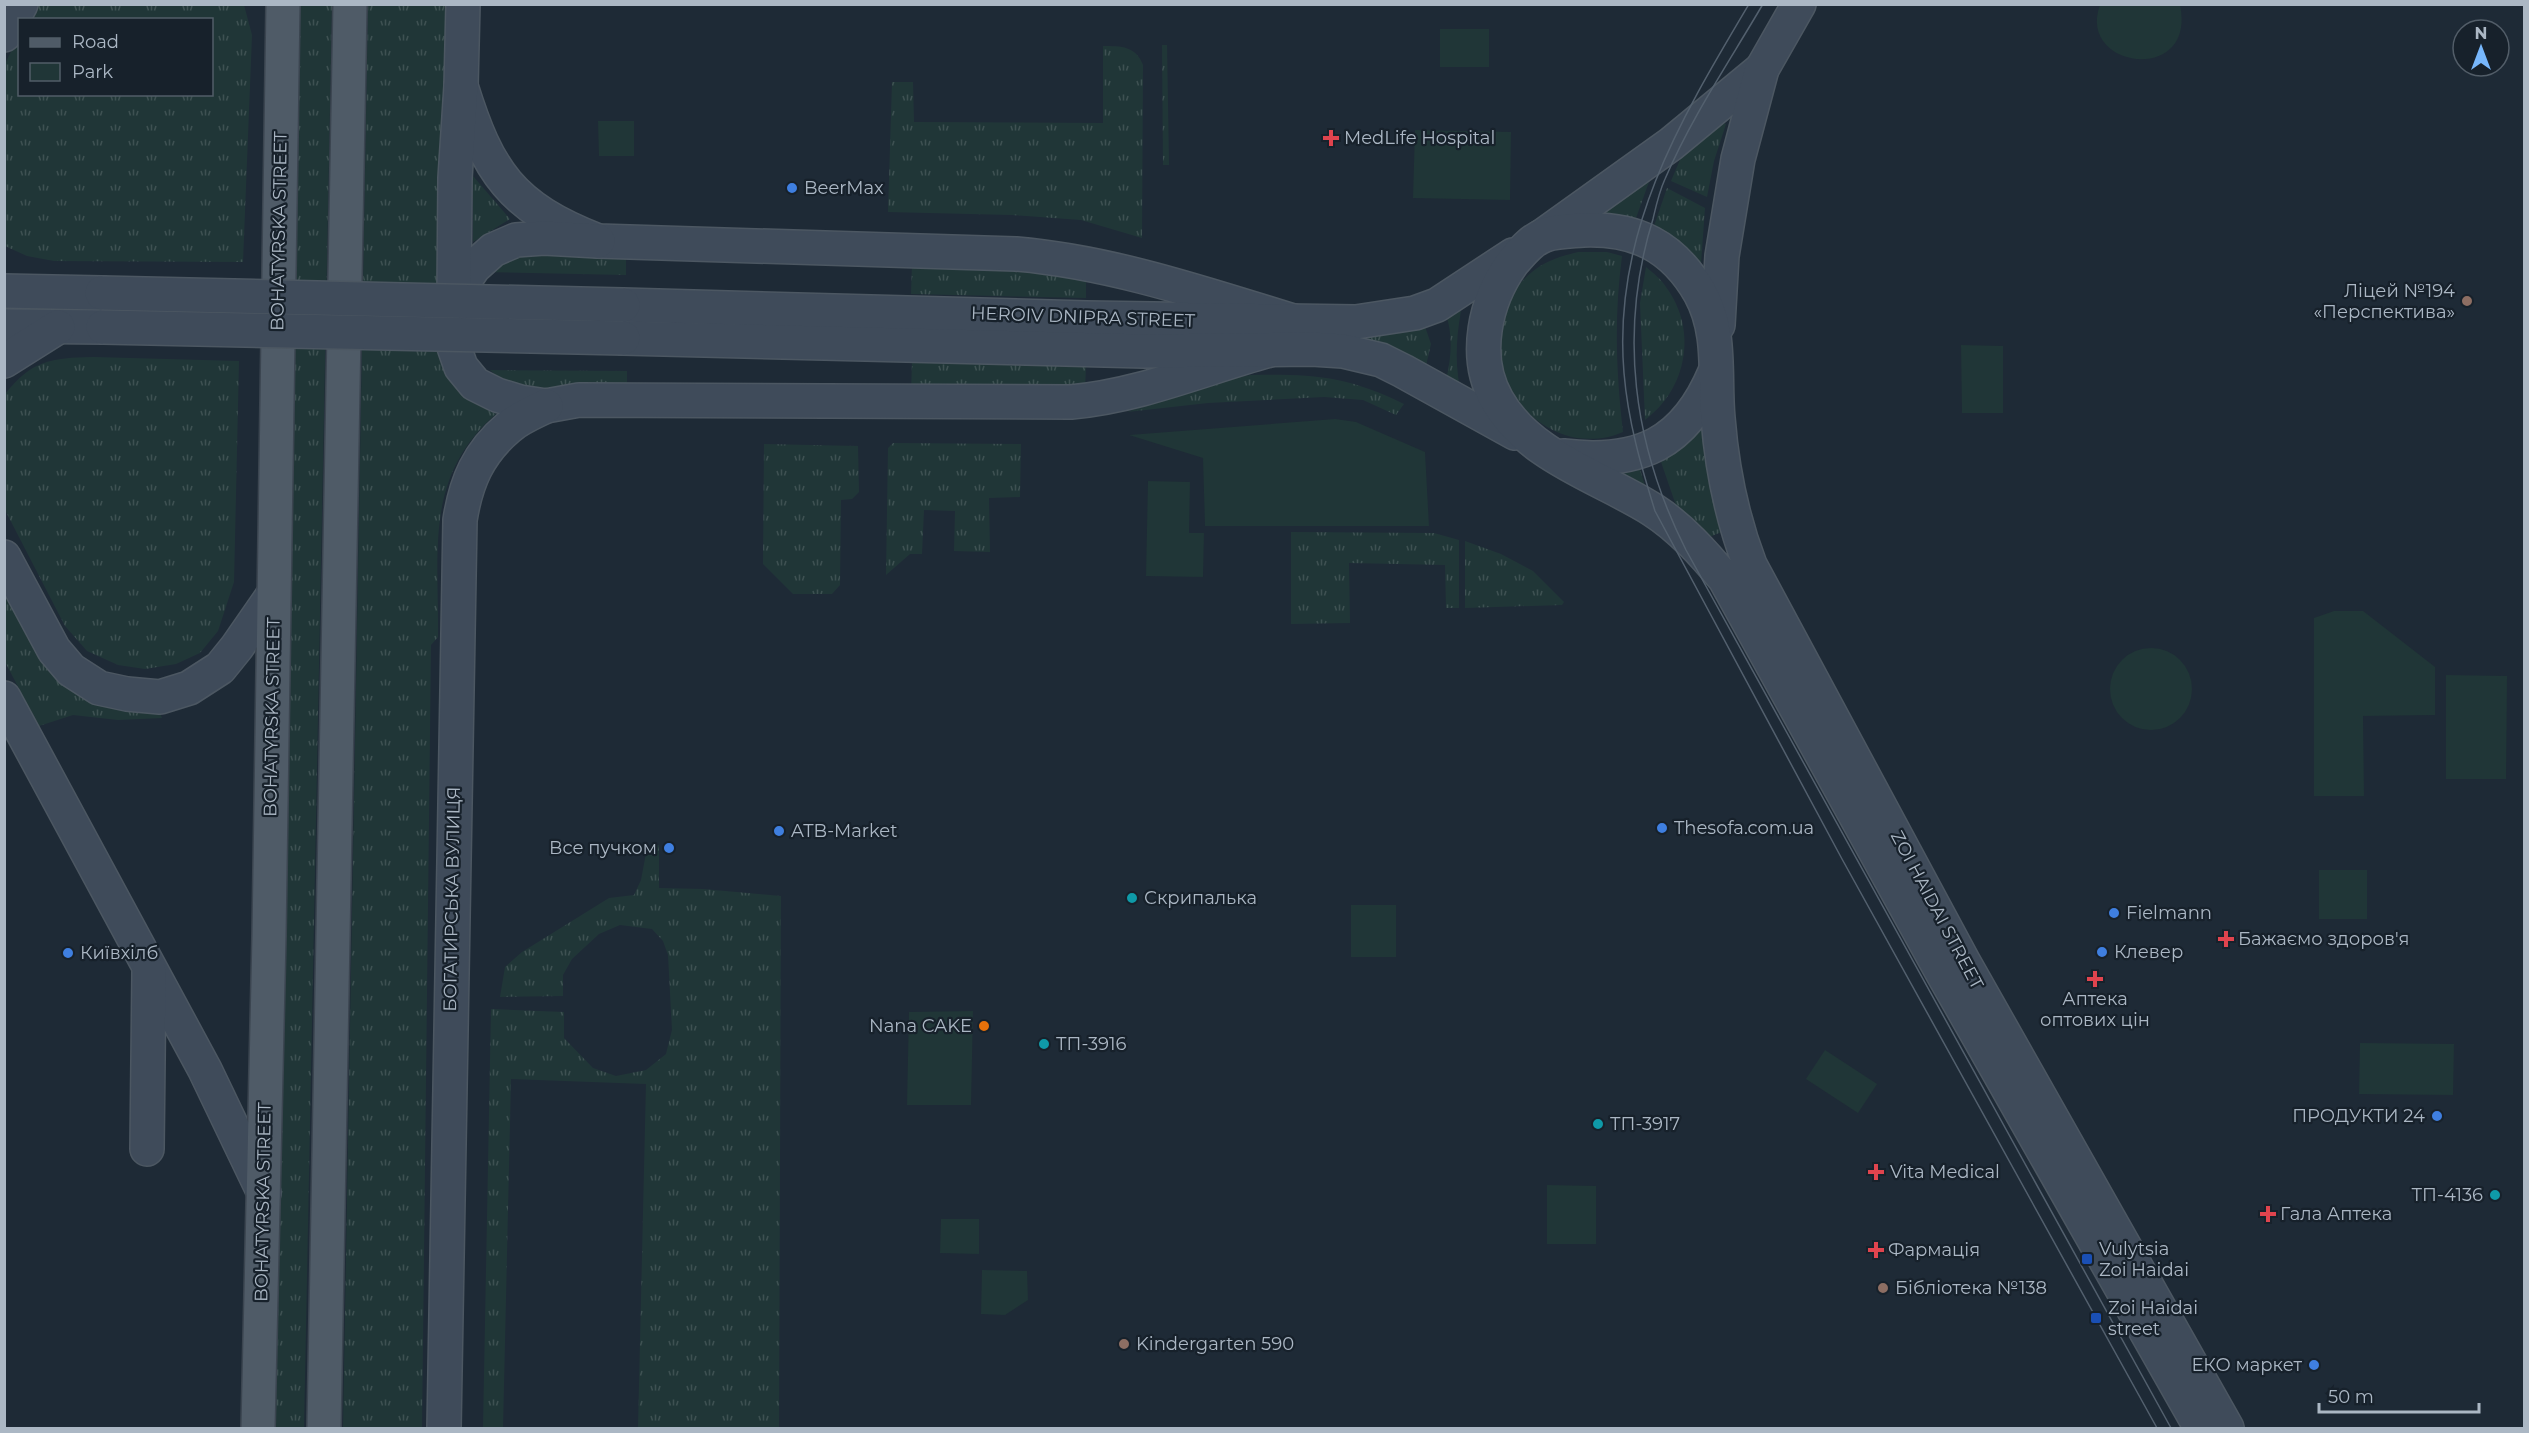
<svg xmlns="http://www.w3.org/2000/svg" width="2529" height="1433" font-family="Montserrat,sans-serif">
  <defs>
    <pattern id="grass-tufts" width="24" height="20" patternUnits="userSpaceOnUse" patternTransform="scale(1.5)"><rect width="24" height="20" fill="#203637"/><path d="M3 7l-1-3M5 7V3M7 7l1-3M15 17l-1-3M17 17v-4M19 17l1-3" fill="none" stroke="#3e5152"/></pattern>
  </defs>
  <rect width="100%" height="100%" fill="#1e2a36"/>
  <!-- grass -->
  <g fill="url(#grass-tufts)">
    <path d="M332,4l-28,1424h-30l26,-1423z"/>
    <path d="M36,5h208l8,30 -9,227 -189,-1 -27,-5 -22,-10v-182l14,-29 1,59h192v-74l-184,-1z"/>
    <path d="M368,5h82l19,392 27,17c-72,62 -57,137 -58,223l-7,8 -9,783h-79z"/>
    <path d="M1162,45h5l2,120h-6z"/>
    <path d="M1103,46c18,0 33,0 40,19l-1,173 -61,-18 -69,-5 -124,-3 4,-130h21l1,40 189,1z"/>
    <path d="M1723,123l3,1 -12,37 -7,36 -36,-16 11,-26z"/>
    <path d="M473,176l37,43 -37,23z"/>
    <path d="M1650,179l-14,39 -39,-4z"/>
    <path d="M1667,188l38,20 -4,56h-3l-30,-29 -14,-9z"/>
    <path d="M513,248l113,10v17l-141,-3z"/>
    <path d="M1578,252h29l15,4c-8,61 -6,115 1,176 -18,8 -40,9 -58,3 -69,-23 -92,-116 -33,-163 13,-11 29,-16 46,-20z"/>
    <path d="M912,264l174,11v23l-175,-4z"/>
    <path d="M1646,267c7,6 15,12 20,20 32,43 21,102 -21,133l-5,-117z"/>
    <path d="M1463,300c-6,30 -9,58 -3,88l-14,-8c6,-25 7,-46 -1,-69z"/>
    <path d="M1422,318l9,26 -6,26 -57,-29v-3z"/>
    <path d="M93,357l146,4 -5,221 -16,49 -18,22 -24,11 -31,5 -27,-4 -31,-14 -22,-25 -60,-116v-116c27,-34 46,-36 88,-37z"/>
    <path d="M912,362l174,4 -1,24 -174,3z"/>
    <path d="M490,370l137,1v15c-45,3 -100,17 -137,-16z"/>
    <path d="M1251,375c62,-1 96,1 153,29l-8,11 -33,-15 -39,-3 -116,6 -81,9 100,-33z"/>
    <path d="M1703,418l24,112 -18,7 -29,-20 -20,-58 21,-11z"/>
    <path d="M893,443l128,1 -1,53 -31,1 1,54 -36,-1 1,-40 -31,-1 -2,44h-12l-24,21 2,-127z"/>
    <path d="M764,444l94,2 1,46 -7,7 -11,1 -1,85 -8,9h-39l-30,-30z"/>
    <path d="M1640,469l7,24 -31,-17z"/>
    <path d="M1291,532l143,1 25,7v68h-13l-1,-43 -96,-2 1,60 -59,1z"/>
    <path d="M1465,541l36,13 32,17 31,31 -2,3 -97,3z"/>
    <path d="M4,579l56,96 98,34 4,9 -44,2 -45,-5 -34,11 -34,-64z"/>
    <path d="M659,845v43l44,1 78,7 -2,532h-141l8,-344 -135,-5 -8,349h-20l8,-419 73,3v26l29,30 23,8 30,-6 20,-16 6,-24 -4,-75 -5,-14 -11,-12 -32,-4 -21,9 -27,25 -9,16v21l-63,1 5,-30 17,-15 87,-54 25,-3 7,-15 6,-32z"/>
  </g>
  <!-- park -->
  <g fill="#203637">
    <path d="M2100,5h80c17,80 -104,64 -80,0z"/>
    <rect x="1440" y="29" width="49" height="38"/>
    <path d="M598,121h36v35h-35z"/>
    <path d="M1415,130l96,2 -1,68 -97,-2z"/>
    <path d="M1961,345l42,1v67h-41z"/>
    <path d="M1335,419l21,3 69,30 4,74h-224l-2,-68 -74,-23z"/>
    <path d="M1148,481l42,1 -1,51h15l-1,44 -57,-1z"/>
    <path d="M2334,611h29l72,56v48l-72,1 1,80h-50v-178z"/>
    <circle cx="2151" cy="689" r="41"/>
    <path d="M2446,675l61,1 -1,103h-60z"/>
    <rect x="2319" y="870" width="48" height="49"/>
    <rect x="1351" y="905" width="45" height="52"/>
    <path d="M973,1011l-2,94h-64l2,-93z"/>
    <path d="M2360,1043l94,1 -1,51 -94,-1z"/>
    <path d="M1825,1050l52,34 -19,29 -52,-34z"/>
    <path d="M1547,1185l49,1v58h-49z"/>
    <path d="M941,1219h38v35l-39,-1z"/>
    <path d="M982,1270l45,1 1,29 -23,15 -24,-1z"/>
  </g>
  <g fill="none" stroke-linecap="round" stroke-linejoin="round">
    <defs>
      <g id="secondary">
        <path d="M4,35l17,-31"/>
        <path d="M461,86c27,87 50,121 137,155l418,13c95,8 189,40 280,68"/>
        <path d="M1544,235l127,-91 91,-75"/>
        <path d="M598,241l-54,-3 -28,2 -23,10 -19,17 -20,29 -1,48 8,23 14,17 22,11 23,7 26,4 33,-6 492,2c69,-6 133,-34 199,-52"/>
        <path d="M4,291l98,2"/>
        <path d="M454,296l1,-118 6,-92 2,-82"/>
        <path d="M623,305l464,13 269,4 59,-9 22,-8 76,-50"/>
        <path d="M1718,325l4,-69 16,-97 24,-90 37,-65"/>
        <path d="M4,326l99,1"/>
        <path d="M623,338l521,13 168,-2 31,2 38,9 22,11 112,62"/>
        <path d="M4,361l54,-34"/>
        <path d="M1563,456c76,9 122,-12 152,-84"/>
        <path d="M4,557l50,93 17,20 28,18 28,6 33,3 29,-9 31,-20 17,-21 36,-52"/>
        <path d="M4,698l201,372 59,123"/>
        <path d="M147,1149l2,-177"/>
        <path d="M444,1428l16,-908c6,-38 18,-67 49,-93 10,-9 25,-15 37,-21"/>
        <path d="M2201,1428l-259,-456 -217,-393c-21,-25 -44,-51 -72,-69 -52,-33 -124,-53 -156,-110 -25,-43 -12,-100 16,-138 9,-10 18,-22 32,-27 11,-4 26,-4 38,-5 53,-2 90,16 117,63 22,40 14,82 18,125 4,51 14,100 32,147l213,396 264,467"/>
      </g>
      <g id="primary">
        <path d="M258,1428l11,-492 14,-932"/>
        <path d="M324,1428l26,-1424"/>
      </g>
    </defs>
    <!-- secondary casing -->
    <use href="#secondary" stroke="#4c5762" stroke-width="36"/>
    <!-- primary casing -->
    <use href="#primary" stroke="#3b4550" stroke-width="36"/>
    <!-- secondary -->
    <use href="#secondary" stroke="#3f4b5a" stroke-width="33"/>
    <!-- primary -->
    <use href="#primary" stroke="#4f5b67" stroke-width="33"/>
    <!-- tram -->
    <g stroke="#53606e" stroke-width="1.5">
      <path d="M1749,4c-69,116 -137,229 -125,369 4,48 17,93 31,138l187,348 315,569"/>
      <path d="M1763,4c-34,58 -72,114 -98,175 -6,13 -9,27 -12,40 -35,113 -20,226 33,331l485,878"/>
    </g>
    <defs>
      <g id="secondary-bridge">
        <path d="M102,293l521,12"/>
        <path d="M103,327l520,11"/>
      </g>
    </defs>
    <!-- secondary-bridge casing -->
    <use href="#secondary-bridge" stroke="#4c5762" stroke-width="36" stroke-linecap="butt"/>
    <!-- secondary-bridge -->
    <use href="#secondary-bridge" stroke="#3f4b5a" stroke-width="33"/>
  </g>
  <!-- markers -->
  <g fill="#e0444e" stroke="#17212b" stroke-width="2">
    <path d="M1328 129h6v6h6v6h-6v6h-6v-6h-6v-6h6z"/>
    <path d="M2223 930h6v6h6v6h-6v6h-6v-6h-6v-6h6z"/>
    <path d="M2092 970h6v6h6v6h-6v6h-6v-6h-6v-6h6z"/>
    <path d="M1873 1163h6v6h6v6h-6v6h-6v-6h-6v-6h6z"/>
    <path d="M2265 1205h6v6h6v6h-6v6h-6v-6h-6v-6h6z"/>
    <path d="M1873 1241h6v6h6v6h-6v6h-6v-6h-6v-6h6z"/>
  </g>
  <g fill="#3f7fe0" stroke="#17212b" stroke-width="2">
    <circle cx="792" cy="188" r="6"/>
    <circle cx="1662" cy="828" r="6"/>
    <circle cx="779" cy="831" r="6"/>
    <circle cx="669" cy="848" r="6"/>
    <circle cx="2114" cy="913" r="6"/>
    <circle cx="2102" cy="952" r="6"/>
    <circle cx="68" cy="953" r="6"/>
    <circle cx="2437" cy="1116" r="6"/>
    <circle cx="2314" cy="1365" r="6"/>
  </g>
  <g fill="#8d6e63" stroke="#17212b" stroke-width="2">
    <circle cx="2467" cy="301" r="6"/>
    <circle cx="1883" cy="1288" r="6"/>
    <circle cx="1124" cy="1344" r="6"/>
  </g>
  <g fill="#0f9aa8" stroke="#17212b" stroke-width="2">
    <circle cx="1132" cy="898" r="6"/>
    <circle cx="1044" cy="1044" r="6"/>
    <circle cx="1598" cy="1124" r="6"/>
    <circle cx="2495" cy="1195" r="6"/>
  </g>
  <circle fill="#e8710a" stroke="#17212b" stroke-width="2" cx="984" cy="1026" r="6"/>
  <g fill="#1a4fb4" stroke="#17212b" stroke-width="2">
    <rect x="2081" y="1253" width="12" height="12" rx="3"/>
    <rect x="2090" y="1312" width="12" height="12" rx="3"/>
  </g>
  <g text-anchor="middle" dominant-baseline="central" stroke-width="4.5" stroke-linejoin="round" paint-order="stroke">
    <!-- poi labels -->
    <g font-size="18" fill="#abb7c4" stroke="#17212b" text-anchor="start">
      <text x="1344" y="138">MedLife Hospital</text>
      <text x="804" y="188">BeerMax</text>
      <text x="2455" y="291" text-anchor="end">Ліцей №194<tspan x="2455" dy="21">«Перспектива»</tspan></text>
      <text x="1674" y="828">Thesofa.com.ua</text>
      <text x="791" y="831">ATB-Market</text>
      <text x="657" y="848" text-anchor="end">Все пучком</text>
      <text x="1144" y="898">Скрипалька</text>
      <text x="2126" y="913">Fielmann</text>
      <text x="2238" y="939">Бажаємо здоров'я</text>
      <text x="2114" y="952">Клевер</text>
      <text x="80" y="953">Київхілб</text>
      <text x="2095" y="999" text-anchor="middle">Аптека<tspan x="2095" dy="21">оптових цін</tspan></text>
      <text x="972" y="1026" text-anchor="end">Nana CAKE</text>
      <text x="1056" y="1044">ТП-3916</text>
      <text x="2425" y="1116" text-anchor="end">ПРОДУКТИ 24</text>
      <text x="1610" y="1124">ТП-3917</text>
      <text x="1890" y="1172">Vita Medical</text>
      <text x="2483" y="1195" text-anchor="end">ТП-4136</text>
      <text x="2280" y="1214">Гала Аптека</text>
      <text x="2099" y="1249">Vulytsia<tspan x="2099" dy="21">Zoi Haidai</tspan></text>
      <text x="1888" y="1250">Фармація</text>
      <text x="1895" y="1288">Бібліотека №138</text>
      <text x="2108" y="1308">Zoi Haidai<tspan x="2108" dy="21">street</tspan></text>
      <text x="1136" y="1344">Kindergarten 590</text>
      <text x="2302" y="1365" text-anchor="end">ЕКО маркет</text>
    </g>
    <!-- street labels -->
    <g font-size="18" fill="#abb7c4" stroke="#17212b">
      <text transform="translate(279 231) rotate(-89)">BOHATYRSKA STREET</text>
      <text transform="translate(1083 317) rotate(2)">HEROIV DNIPRA STREET</text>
      <text transform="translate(272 717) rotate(-89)">BOHATYRSKA STREET</text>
      <text transform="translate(452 899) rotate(-89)">БОГАТИРСЬКА ВУЛИЦЯ</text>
      <text transform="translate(1937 910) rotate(62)">ZOI HAIDAI STREET</text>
      <text transform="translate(263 1202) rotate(-89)">BOHATYRSKA STREET</text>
    </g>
  </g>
  <!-- border -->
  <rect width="2529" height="1433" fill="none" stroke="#abb7c4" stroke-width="12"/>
  <!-- legend -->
  <rect x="18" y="18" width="195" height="78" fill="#17212b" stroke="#525d68" stroke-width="1.5"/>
  <rect x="30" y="38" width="30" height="9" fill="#4f5b67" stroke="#525d68" stroke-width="1.5"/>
  <text x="72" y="48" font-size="18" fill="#abb7c4">Road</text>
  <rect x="30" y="63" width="30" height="18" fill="#203637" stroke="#525d68" stroke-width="1.5"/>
  <text x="72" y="78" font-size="18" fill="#abb7c4">Park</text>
  <!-- north arrow -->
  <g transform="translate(2481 48)"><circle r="28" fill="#17212b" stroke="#525d68" stroke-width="1.5"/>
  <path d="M0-4.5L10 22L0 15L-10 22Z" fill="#77b7fc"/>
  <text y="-9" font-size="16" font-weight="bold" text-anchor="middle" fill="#abb7c4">N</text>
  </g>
  <!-- scale -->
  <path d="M2319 1403v9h160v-9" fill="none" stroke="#abb7c4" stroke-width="3"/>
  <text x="2328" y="1403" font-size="18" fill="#abb7c4" stroke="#17212b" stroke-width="4.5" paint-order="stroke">50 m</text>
</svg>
